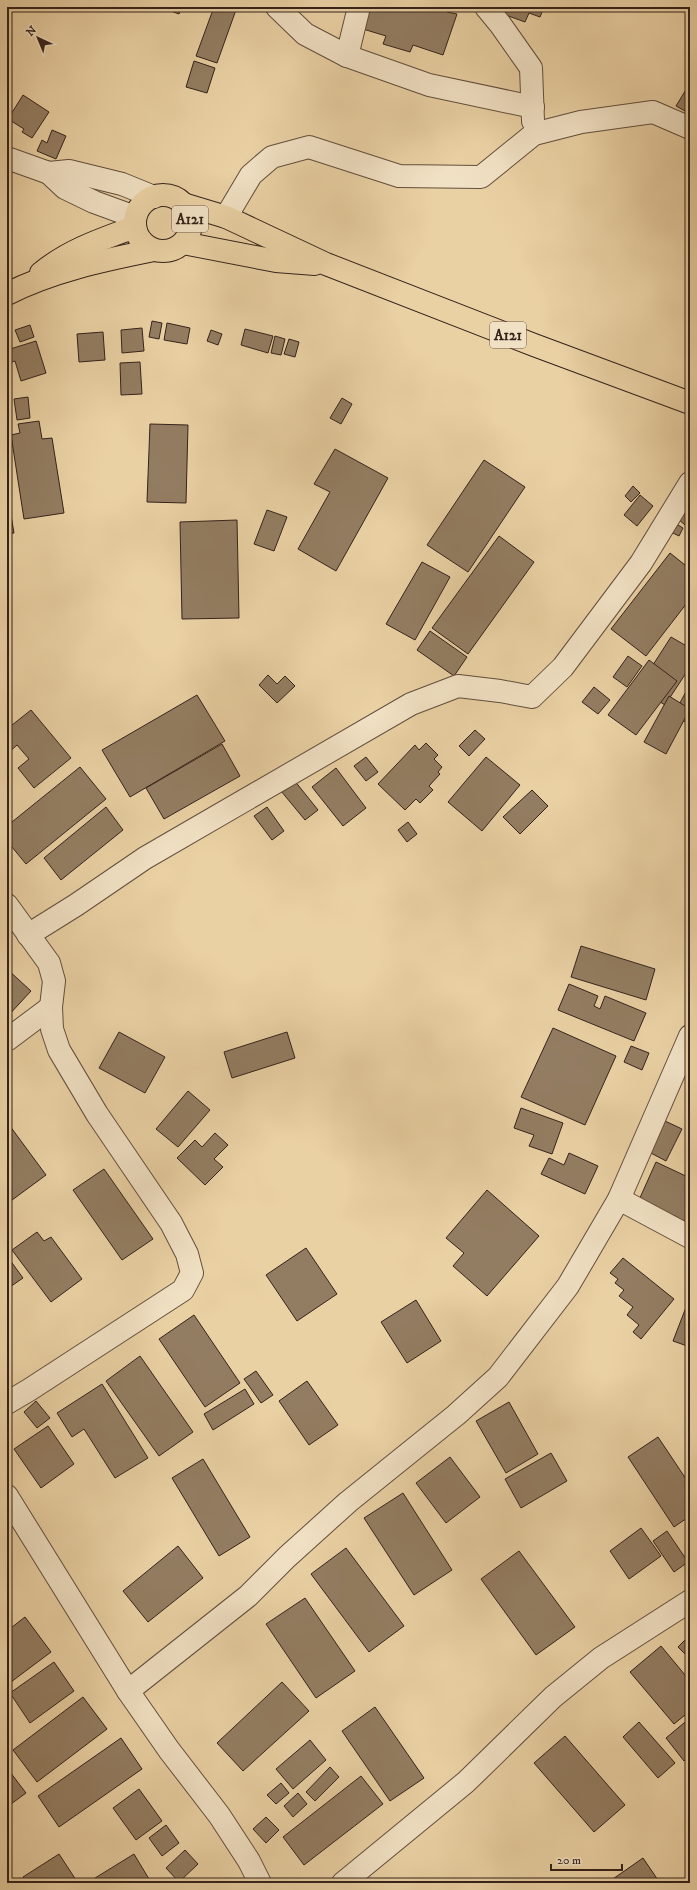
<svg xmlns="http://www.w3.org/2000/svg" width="697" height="1890" font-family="'IM FELL DW Pica',serif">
  <rect width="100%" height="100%" fill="#ead1a4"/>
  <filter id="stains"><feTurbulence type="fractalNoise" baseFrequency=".005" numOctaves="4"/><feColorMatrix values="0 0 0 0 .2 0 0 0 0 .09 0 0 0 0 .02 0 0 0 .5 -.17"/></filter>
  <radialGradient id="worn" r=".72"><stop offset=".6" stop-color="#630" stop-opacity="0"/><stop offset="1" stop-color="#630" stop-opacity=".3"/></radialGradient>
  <!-- building -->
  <g fill="#937d62" stroke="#34221b">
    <path d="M160,7h22l-3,7z"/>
    <path d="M214,7h23l-20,56 -21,-7z"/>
    <path d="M370,7h78l-1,5 10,2 -14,41 -30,-10 -3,7 -27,-8 3,-8 -23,-7z"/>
    <path d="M505,7h39l-4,10 -11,-4 -4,9 -22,-8z"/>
    <path d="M194,61l21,7 -8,25 -21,-6z"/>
    <path d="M690,83v31l-14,-8z"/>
    <path d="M23,95l26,17 -17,26 -10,-6 2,-3 -16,-10z"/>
    <path d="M52,130l14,6 -10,23 -19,-8 5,-11 5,3z"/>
    <path d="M152,321l10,2 -3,16 -10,-2z"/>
    <path d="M167,323l23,5 -3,16 -23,-4z"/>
    <path d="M30,325l4,12 -14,5 -5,-12z"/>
    <path d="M142,328l2,23 -22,2 -1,-23z"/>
    <path d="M245,329l28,7 -5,17 -27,-8z"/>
    <path d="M211,330l11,4 -4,11 -11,-4z"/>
    <path d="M103,332l2,28 -26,2 -2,-28z"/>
    <path d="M275,336l10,3 -4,16 -10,-2z"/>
    <path d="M289,339l10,3 -4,15 -11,-3z"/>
    <path d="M36,341l10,32 -25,8 -6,-20 -6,2 -2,-13z"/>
    <path d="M140,362l2,32 -21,1 -1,-32z"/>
    <path d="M28,397l2,21 -13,2 -3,-21z"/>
    <path d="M342,398l10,6 -11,20 -11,-6z"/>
    <path d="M39,421l3,18 10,-1 12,75 -40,6 -13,-84 9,-2 -2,-9z"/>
    <path d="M150,424l38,1 -2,78 -39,-1z"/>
    <path d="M335,449l53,29 -52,93 -38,-22 32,-57 -16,-8z"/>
    <path d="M484,460l41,27 -57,85 -41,-27z"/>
    <path d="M633,486l7,7 -9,9 -6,-6z"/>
    <path d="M7,492l7,41 -7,1z"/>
    <path d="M640,495l13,11 -16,20 -13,-11z"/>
    <path d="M690,505v14l-5,6 -7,-6z"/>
    <path d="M267,510l20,7 -13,34 -20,-7z"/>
    <path d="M237,520l2,98 -57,1 -2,-97z"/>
    <path d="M673,522l10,6 -4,8 -10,-5z"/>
    <path d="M499,536l35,26 -66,92 -36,-26z"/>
    <path d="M670,553l20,16v30l-44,57 -35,-27z"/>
    <path d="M422,562l28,15 -35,63 -29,-16z"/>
    <path d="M430,631l37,26 -13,19 -37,-26z"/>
    <path d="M671,637l19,11v19l-25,38 -27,-17z"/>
    <path d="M628,656l14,10 -15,21 -14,-10z"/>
    <path d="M649,660l28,21 -41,54 -28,-20z"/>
    <path d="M268,675l9,9 8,-8 10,10 -18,17 -18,-18z"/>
    <path d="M690,684v40l-17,-8z"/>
    <path d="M594,687l16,13 -12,14 -16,-12z"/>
    <path d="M197,695l28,46 -95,56 -28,-47z"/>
    <path d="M669,696l21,13 -24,45 -22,-12z"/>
    <path d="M31,710l40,48 -37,30 -16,-20 11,-9 -12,-14 -10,9v-25z"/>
    <path d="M475,730l10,9 -16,17 -10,-10z"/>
    <path d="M426,743l12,12 -4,4 8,8 -4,5 2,2 -11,12 4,4 -13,13 -4,-4 -11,11 -27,-26 37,-39 4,5z"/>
    <path d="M222,744l18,32 -76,43 -18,-31z"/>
    <path d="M366,757l12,15 -12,9 -12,-15z"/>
    <path d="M486,757l34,28 -38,46 -34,-29z"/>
    <path d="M80,767l26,32 -80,65 -19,-23v-15z"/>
    <path d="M336,768l30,40 -23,18 -31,-39z"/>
    <path d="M294,780l24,30 -13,10 -24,-29z"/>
    <path d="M532,790l16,16 -28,28 -17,-17z"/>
    <path d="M106,807l17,23 -62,50 -17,-22z"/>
    <path d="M267,807l17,24 -12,9 -18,-24z"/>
    <path d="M408,822l9,12 -10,8 -9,-12z"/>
    <path d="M581,946l74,23 -9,31 -75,-23z"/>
    <path d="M7,969l24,22 -24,26z"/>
    <path d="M569,984l29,12 -4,10 6,3 5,-13 41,17 -12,28 -76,-31z"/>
    <path d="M553,1028l63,28 -31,69 -64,-28z"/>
    <path d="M119,1032l46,25 -20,36 -46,-25z"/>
    <path d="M287,1032l8,26 -63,20 -8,-26z"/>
    <path d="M631,1046l18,7 -7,17 -18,-8z"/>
    <path d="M188,1091l22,19 -32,37 -22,-18z"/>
    <path d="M521,1108l42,15 -11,31 -23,-8 5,-11 -20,-7z"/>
    <path d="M665,1121l17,8 -16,32 -17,-9z"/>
    <path d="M7,1122l39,53 -38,28 -1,-2z"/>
    <path d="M215,1133l13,12 -14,14 9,8 -18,18 -28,-27 18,-18 7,7z"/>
    <path d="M569,1153l29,13 -13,28 -44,-20 8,-16 15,7z"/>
    <path d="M656,1162l34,16v54l-16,-7 3,-8 -38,-17z"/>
    <path d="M104,1169l49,70 -31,21 -49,-70z"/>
    <path d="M487,1190l52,46 -52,60 -34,-30 11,-13 -18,-15z"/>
    <path d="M37,1232l7,9 7,-4 31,42 -31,23 -39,-52z"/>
    <path d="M306,1248l31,46 -40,27 -31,-46z"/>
    <path d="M7,1256l16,22 -16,11z"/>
    <path d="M623,1258l51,41 -33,40 -8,-7 6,-7 -12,-10 6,-8 -14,-11 5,-6 -9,-7 3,-4 -8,-6z"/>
    <path d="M690,1297v50l-17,-6z"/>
    <path d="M416,1300l25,41 -34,22 -26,-41z"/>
    <path d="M194,1315l46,68 -35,24 -46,-68z"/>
    <path d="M140,1356l53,76 -34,24 -53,-75z"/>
    <path d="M256,1371l17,24 -12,8 -17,-24z"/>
    <path d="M307,1381l31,44 -29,20 -30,-44z"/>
    <path d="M102,1384l46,74 -33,20 -31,-49 -12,8 -15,-24z"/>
    <path d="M245,1389l9,15 -41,26 -9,-16z"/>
    <path d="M36,1401l14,17 -13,10 -13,-16z"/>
    <path d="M509,1402l29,52 -32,19 -30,-52z"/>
    <path d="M48,1426l26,38 -33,24 -27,-39z"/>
    <path d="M658,1437l32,48v31l-16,11 -46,-70z"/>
    <path d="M551,1453l16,28 -46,27 -16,-29z"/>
    <path d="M450,1457l30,40 -34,26 -30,-40z"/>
    <path d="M203,1459l47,78 -31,19 -47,-78z"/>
    <path d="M403,1493l49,77 -38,25 -50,-77z"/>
    <path d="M641,1528l20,28 -32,23 -19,-28z"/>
    <path d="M667,1531l21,31 -14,10 -21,-31z"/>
    <path d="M178,1546l25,32 -55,44 -25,-31z"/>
    <path d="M346,1548l58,78 -35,26 -58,-78z"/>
    <path d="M519,1551l56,76 -39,28 -55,-76z"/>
    <path d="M305,1598l50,73 -39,27 -50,-74z"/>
    <path d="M25,1617l26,35 -44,33v-54z"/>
    <path d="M690,1635v24l-12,-12z"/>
    <path d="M661,1646l29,35v30l-16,13 -44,-52z"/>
    <path d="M54,1662l20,29 -44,32 -20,-30z"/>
    <path d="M282,1682l27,29 -66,60 -26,-28z"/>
    <path d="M83,1697l24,32 -70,53 -24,-32z"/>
    <path d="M375,1707l49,71 -34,23 -48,-70z"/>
    <path d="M690,1718v38l-6,5 -18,-23z"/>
    <path d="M639,1722l36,41 -17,15 -35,-41z"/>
    <path d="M565,1736l60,69 -31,27 -60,-69z"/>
    <path d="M121,1738l21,31 -83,58 -21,-31z"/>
    <path d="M310,1740l16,20 -33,29 -17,-20z"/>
    <path d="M330,1767l9,10 -24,24 -9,-9z"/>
    <path d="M7,1768l19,25 -19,14z"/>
    <path d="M361,1776l22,28 -79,61 -21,-28z"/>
    <path d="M281,1783l8,10 -13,11 -9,-9z"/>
    <path d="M139,1789l23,32 -26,19 -23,-32z"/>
    <path d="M298,1793l9,11 -14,13 -9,-11z"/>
    <path d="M266,1817l13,13 -13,13 -13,-14z"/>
    <path d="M166,1825l13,18 -17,13 -13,-18z"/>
    <path d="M185,1850l13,14 -19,18 -13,-14z"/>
    <path d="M59,1854l19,29h-51l-4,-6z"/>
    <path d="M134,1854l15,25 -6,4h-56z"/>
    <path d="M643,1858l17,25h-49l-1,-2z"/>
  </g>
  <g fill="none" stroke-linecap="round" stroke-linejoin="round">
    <defs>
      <g id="minor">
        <path d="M277,7l28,27 42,22 82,29 104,22"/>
        <path d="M486,7l14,17 31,44 2,53"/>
        <path d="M347,56l12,-49"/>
        <path d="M7,158l42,15 20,-2 53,13 32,13"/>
        <path d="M49,173l16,15 29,14 41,15"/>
        <path d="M226,217l25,-42 21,-18 37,-10 90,29 82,1 53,-43 47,-12 72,-10 37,16"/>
        <path d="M7,905l42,58 5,18 -3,26 1,22 7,21 38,64 74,109 16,31 5,19 -9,17 -154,100 -22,13"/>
        <path d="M28,935l48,-30 69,-47 266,-154 47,-18 42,5 32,6 31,-30 78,-104 49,-80"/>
        <path d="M7,1040l44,-33"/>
        <path d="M619,1199l71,38"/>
        <path d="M7,1496l121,195 41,59 50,65 30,46 11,22"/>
        <path d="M128,1691l120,-95 39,-39 61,-55 108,-87 42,-38 70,-91 51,-87 71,-163"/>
        <path d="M343,1883l123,-101 87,-85 48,-39 89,-57"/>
      </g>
      <g id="major">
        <circle cx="163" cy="223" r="28"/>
        <path d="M183,204l43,13 100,47 208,81 156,58"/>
        <path d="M183,243l93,18 39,3"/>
        <path d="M41,273c28,-23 61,-34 94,-46"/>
        <path d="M7,294c45,-23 97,-34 147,-44"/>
      </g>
    </defs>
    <!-- minor casing -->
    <use href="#minor" stroke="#624e3d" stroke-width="24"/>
    <!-- major casing -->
    <use href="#major" stroke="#34221b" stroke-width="24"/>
    <!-- minor -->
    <use href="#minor" stroke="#f1e1c4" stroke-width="22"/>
    <!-- major -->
    <use href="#major" stroke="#ead1a4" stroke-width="22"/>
  </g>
  <g text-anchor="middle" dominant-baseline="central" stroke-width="3.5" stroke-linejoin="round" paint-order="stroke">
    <!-- shield labels -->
    <g fill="#f1e1c4" stroke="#6d5b4e" stroke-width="1">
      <rect x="172" y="206" width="36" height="26" rx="3"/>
      <rect x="490" y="322" width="36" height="26" rx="3"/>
    </g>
    <g font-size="15" font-weight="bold" fill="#34221b">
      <text x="190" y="219">A121</text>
      <text x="508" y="335">A121</text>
    </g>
  </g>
  <!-- margin -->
  <rect width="697" height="1890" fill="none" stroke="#ead1a4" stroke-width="24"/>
  <rect x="8" y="8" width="681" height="1874" fill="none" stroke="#34221b" stroke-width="2"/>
  <rect x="12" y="12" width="673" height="1866" fill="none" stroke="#34221b"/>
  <!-- north arrow -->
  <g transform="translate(38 38) rotate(316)" stroke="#f1e1c4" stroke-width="3" paint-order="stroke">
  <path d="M0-3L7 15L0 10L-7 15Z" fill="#34221b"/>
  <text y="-6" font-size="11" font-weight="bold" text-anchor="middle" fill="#34221b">N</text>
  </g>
  <!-- scale -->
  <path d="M551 1864v6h71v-6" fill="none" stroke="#34221b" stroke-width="2"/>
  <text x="557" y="1864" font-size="12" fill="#34221b" stroke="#f1e1c4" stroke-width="3" paint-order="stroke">20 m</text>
  <rect width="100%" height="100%" filter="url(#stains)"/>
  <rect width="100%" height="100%" fill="url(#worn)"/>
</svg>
